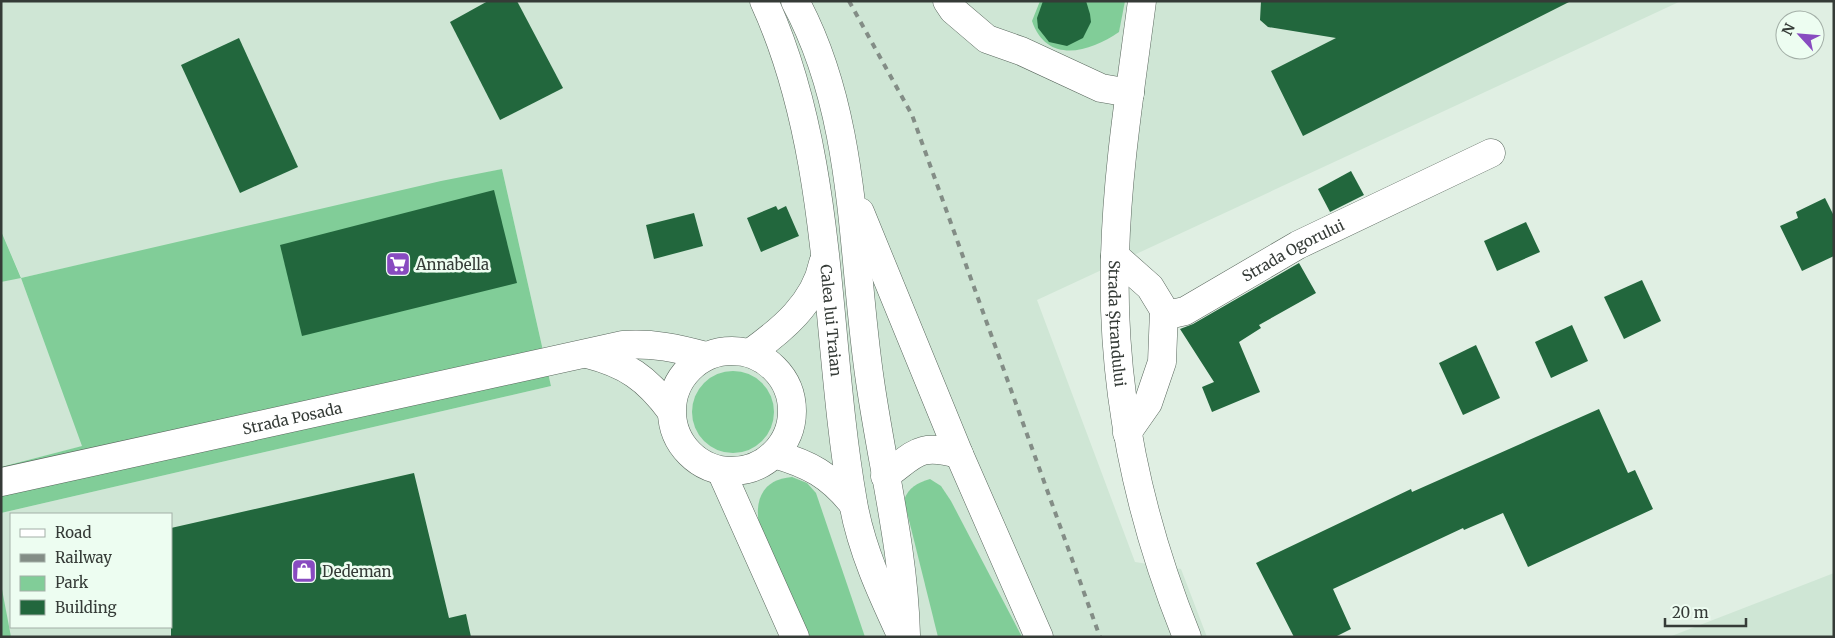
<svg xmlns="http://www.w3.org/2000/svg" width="1835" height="638" font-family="Merriweather,serif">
  <rect width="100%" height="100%" fill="#e0efe3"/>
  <!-- built -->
  <g fill="#cfe6d5" fill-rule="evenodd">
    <path d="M1,1h1680l-644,299 98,262 46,7 26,68h-1206v-124l550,-127 -49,-217 -481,109 62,168 -82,21v-185l20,-5 -20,-46zM11,514h160v113h-160z"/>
    <path d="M1834,573v64h-165z"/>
  </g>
  <!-- green -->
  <g fill="#81cd98">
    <path d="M1040,1h85l-6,31c-29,20 -72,33 -87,-11z"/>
    <path d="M502,169l49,217 -550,127v-46l81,-21 -61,-168 -20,4v-51l20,47 420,-97z"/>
    <circle cx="733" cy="412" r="41"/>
    <path d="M792,477l15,6 9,10 49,144h-55l-51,-113c-5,-27 6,-45 33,-47z"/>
    <path d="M930,479l11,7 10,15 71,136h-84l-34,-137c5,-13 13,-17 26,-21z"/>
    <path d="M1,584l10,53h-10z"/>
  </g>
  <!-- building -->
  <g fill="#22673d">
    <path d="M488,1h29l46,87 -63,32 -50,-98z"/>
    <path d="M1043,1h43l4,13 1,8 -8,16 -16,8 -18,-4 -11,-14 -1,-10z"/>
    <path d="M1261,1h310l-268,135 -32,-65 65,-33 -68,-11 -8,-7z"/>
    <path d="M239,38l59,129 -58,26 -59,-128z"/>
    <path d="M1351,171l13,24 -34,17 -12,-23z"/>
    <path d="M494,190l23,93 -215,53 -22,-91z"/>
    <path d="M1825,198l9,18v40l-32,15 -22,-45 18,-8 -2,-6z"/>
    <path d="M776,206l2,4 8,-4 13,30 -38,16 -14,-34z"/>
    <path d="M694,213l9,33 -49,13 -8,-34z"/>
    <path d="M1526,222l14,30 -43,19 -13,-30z"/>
    <path d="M1299,263l17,30 -57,32 2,3 -22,14 21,50 -48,20 -10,-25 12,-5 -34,-53 13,-5z"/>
    <path d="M1642,280l19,41 -37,18 -20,-42z"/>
    <path d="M1572,325l16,36 -37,17 -16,-36z"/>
    <path d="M1476,345l24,53 -37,17 -24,-52z"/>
    <path d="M1599,409l29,64 7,-3 18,39 -125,58 -25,-54 -39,17 -1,-2 -130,61 18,40 -16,8h-41l-38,-74 155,-74 1,3z"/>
    <path d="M414,473l35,145 17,-4 5,23h-300v-109z"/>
  </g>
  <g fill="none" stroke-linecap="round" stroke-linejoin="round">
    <defs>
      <g id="minor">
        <path d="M947,1l6,9 34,29 34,12 80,37 29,5"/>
        <path id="s1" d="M1115,256l35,31 14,23 8,4 13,-3 113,-66 193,-92"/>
        <path d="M587,354c39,10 60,24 84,57"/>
        <path d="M1127,433l21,-30 14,-41 2,-52"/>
        <path id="s2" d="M1,482l622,-137c30,-2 54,3 83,11"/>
      </g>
      <g id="major">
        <path id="s3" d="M764,1c71,155 60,336 89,501 8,47 29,92 49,135"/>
        <path d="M795,1c63,116 56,253 75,380 12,84 34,169 36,254"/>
        <path id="s4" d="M1142,1c-11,85 -25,170 -27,256 -4,130 23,259 72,380"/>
        <path d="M860,212l99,242 80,183"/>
        <circle cx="732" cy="411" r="60"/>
        <path d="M750,353c32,-23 65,-50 73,-90"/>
        <path d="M774,454c35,10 56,21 79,50"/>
        <path d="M721,471l74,166"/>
        <path d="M885,476c31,-22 32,-33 74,-22"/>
      </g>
    </defs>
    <!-- minor casing -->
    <use href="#minor" stroke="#59675d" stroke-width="29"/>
    <!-- major casing -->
    <use href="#major" stroke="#59675d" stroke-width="29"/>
    <!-- minor -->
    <use href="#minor" stroke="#fff" stroke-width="28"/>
    <!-- major -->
    <use href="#major" stroke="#fff" stroke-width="28"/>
    <!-- rail -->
    <path stroke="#838d86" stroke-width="4" stroke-dasharray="6 6" stroke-linecap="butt" d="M849,1l63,114 188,522"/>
  </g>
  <!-- icons -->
  <defs>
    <symbol id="supermarket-square" viewBox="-11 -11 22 22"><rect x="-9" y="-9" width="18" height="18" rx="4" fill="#884bc0" stroke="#edfdf1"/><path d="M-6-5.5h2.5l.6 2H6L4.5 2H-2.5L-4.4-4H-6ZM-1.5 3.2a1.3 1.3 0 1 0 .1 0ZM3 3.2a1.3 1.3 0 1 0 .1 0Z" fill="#fff"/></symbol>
    <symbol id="shop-square" viewBox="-11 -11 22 22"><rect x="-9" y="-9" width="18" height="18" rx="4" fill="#884bc0" stroke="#edfdf1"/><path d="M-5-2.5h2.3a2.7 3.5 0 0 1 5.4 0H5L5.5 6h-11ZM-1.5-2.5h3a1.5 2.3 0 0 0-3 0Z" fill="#fff"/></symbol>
  </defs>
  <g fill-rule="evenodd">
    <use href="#supermarket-square" x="384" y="250" width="28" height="28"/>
    <use href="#shop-square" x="290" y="557" width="28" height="28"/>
  </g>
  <g text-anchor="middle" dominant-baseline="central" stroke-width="5" stroke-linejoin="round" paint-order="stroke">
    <!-- street labels -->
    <g font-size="15" fill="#353b37" stroke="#edfdf1">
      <text stroke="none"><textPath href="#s1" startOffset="220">Strada Ogorului</textPath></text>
      <text stroke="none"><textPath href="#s3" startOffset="328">Calea lui Traian</textPath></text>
      <text stroke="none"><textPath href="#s4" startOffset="324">Strada Ștrandului</textPath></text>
      <text stroke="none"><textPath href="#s2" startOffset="298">Strada Posada</textPath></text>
    </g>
    <!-- poi labels -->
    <g font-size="15" fill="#353b37" stroke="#edfdf1" text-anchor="start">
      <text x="416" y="264">Annabella</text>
      <text x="322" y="571">Dedeman</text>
    </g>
  </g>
  <!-- border -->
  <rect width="1835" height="638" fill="none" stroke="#353b37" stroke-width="5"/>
  <!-- legend -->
  <rect x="10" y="513" width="162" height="115" fill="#edfdf1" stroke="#a3afa7"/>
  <rect x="20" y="529" width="25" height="8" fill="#ffffff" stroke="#a3afa7"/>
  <text x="55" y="538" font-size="15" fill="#353b37">Road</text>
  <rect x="20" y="554" width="25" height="8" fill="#838d86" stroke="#a3afa7"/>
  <text x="55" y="563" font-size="15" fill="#353b37">Railway</text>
  <rect x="20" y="576" width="25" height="15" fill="#81cd98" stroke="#a3afa7"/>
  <text x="55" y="588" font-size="15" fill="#353b37">Park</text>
  <rect x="20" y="600" width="25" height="15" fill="#22673d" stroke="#a3afa7"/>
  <text x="55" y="613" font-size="15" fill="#353b37">Building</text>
  <!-- north arrow -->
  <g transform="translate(1800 35) rotate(296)"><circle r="24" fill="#edfdf1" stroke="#a3afa7"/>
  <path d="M0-4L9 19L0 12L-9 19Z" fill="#884bc0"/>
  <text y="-8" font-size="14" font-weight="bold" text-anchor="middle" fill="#353b37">N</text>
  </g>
  <!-- scale -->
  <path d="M1665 618v8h81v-8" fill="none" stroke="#353b37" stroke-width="2.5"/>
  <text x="1672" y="618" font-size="15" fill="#353b37" stroke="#edfdf1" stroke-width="4" paint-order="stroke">20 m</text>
</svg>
